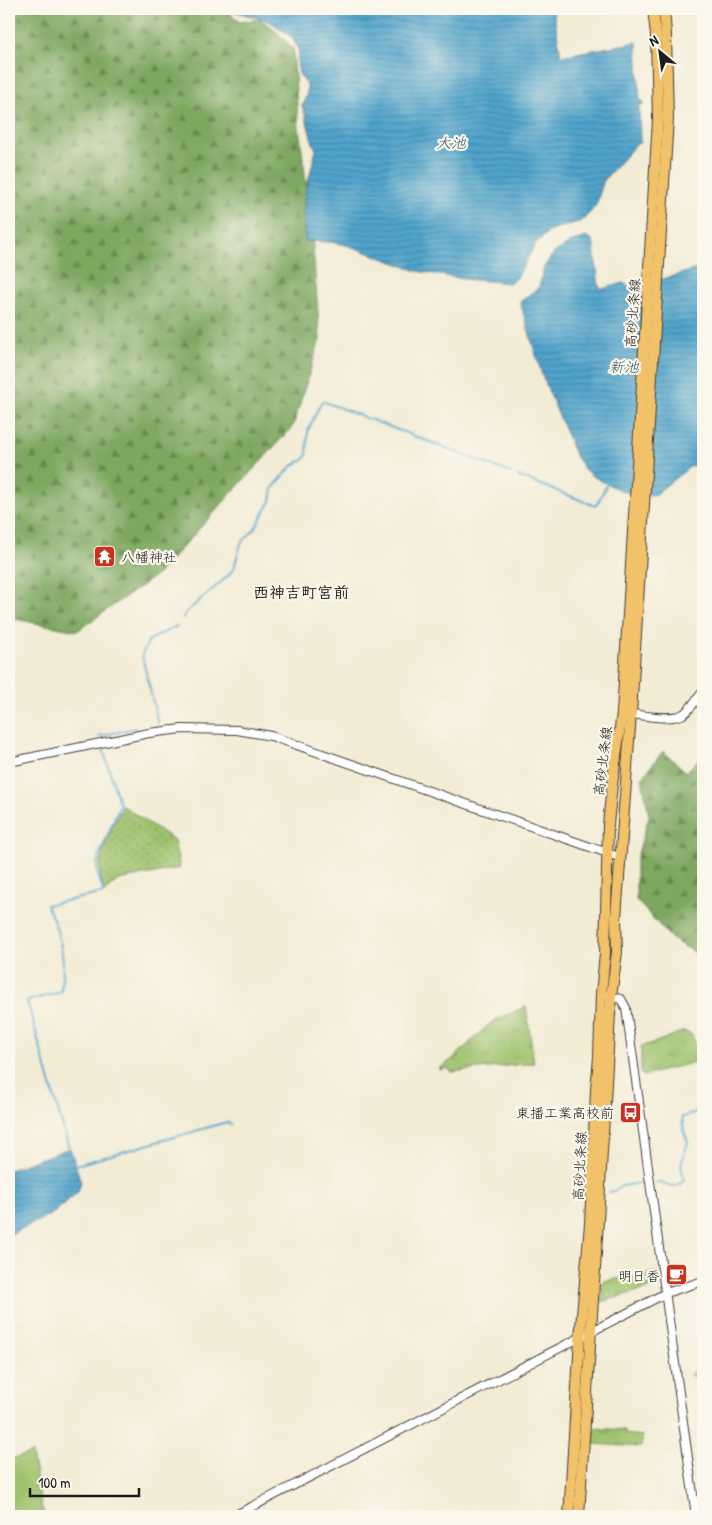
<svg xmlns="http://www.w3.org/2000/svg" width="712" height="1525" font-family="'Patrick Hand','Klee One',sans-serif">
  <defs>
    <pattern id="grass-tufts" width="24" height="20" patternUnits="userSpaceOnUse" patternTransform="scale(1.25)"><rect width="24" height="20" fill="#9dc16c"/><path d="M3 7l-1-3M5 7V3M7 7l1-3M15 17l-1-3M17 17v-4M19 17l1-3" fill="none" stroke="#87a55d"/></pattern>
    <pattern id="forest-firs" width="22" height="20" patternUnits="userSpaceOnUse" patternTransform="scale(1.25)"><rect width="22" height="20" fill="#7ea760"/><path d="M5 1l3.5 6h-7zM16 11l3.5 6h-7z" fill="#66874e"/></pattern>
    <pattern id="park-dots" width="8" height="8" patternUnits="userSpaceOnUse" patternTransform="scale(1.25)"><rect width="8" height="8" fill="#9dc16c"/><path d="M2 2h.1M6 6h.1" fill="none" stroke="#87a55d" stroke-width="1.8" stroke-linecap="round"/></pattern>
    <pattern id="water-rules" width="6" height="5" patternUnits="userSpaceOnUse" patternTransform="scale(1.25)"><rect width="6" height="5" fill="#51a4cc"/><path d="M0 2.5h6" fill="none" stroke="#4285a5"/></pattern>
  </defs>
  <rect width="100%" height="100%" fill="#fbf7ec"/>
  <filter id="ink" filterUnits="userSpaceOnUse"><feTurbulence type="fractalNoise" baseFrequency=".02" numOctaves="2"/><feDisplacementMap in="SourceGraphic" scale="10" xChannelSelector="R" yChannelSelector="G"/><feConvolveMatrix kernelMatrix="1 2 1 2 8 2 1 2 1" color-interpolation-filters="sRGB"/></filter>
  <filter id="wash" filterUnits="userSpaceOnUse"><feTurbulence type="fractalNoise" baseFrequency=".0096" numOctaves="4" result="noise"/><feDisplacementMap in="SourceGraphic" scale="20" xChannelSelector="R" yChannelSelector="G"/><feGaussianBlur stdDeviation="1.12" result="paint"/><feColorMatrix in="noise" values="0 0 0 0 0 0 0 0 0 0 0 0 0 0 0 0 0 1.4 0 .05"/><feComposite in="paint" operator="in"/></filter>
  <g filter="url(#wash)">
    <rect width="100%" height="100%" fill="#f2ecd5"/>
    <!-- grass -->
    <g fill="url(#grass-tufts)" stroke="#5c6e44">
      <path d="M526,1006l8,57 -83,9 -3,-4 -9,2 -1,-1c20,-11 35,-32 53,-46 11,-8 24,-10 35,-17z"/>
      <path d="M684,1031l8,4 10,25 -59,16 -2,-2v-28l12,-3z"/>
      <path d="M658,1272l1,13 -58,17 2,-21z"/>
      <path d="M700,1364l3,1v15l-13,-5z"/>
      <path d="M594,1428l31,2v4l18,2 -2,11 -48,-3z"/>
    </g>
    <!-- forest -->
    <g fill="url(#forest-firs)" stroke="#4d623e">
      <path d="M9,9h215l16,13 19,-3 13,8 21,22 5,70 13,102 9,118 -27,87 -135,148 -81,57 -68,-13z"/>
      <path d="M663,751l23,21 17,-17v202l-30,-17 -37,-40v-40l13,-44 -7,-38z"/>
    </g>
    <!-- park -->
    <path fill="url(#park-dots)" stroke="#5c6e44" d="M123,806l51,34 6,28 -62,12 -14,12c-12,-28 6,-61 19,-86z"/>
    <!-- pitch -->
    <path fill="#9dc16c" stroke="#5c6e44" d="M32,1453l9,52 4,11h-36v-56z"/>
    <!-- water -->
    <g fill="url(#water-rules)" stroke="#366074">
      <path d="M213,9h340l8,47 76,-14 3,58 3,1 1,4h-5l1,38 -4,1 -32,36 -8,25 -7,9 -7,7 -32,9 -14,13 -19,35 -8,5 -45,-4 -47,-8 -67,-25 -19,-4 -26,-1 -2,-27 2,-21 11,-43c-7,-14 -8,-29 -14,-44l5,-13v-8l-8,-11 -2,-13 2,-9 -7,-15 -23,-16 -33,-9 -9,1 -12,-2z"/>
      <path d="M586,237l7,3 6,46 3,3 21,-6 7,4h6l67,-20v196l-12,3 -37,29 -29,-3 -18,-8 -13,-7 -9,-7 -9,-13 -34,-82 -22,-73 19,-15 5,-20 10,-14 16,-10z"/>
      <path d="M70,1148l11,34 -3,10 -26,22 -43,21v-65z"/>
    </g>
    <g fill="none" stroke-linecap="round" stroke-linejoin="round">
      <!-- stream -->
      <g stroke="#51a4cc" stroke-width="2">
        <path d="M518,476l78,30 11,-22"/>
        <path d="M183,618l2,-5 43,-37 6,-8 7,-25 13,-13 17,-29 2,-13 19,-22 13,-7 2,-4 1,-25 14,-29 189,72"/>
        <path d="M158,724l-16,-69 7,-15 28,-14"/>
        <path d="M99,736l37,-8"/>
        <path d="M69,1149l-42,-148 34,-9c0,-8 2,-17 2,-25 0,-20 -7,-45 -17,-62l58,-12 -7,-22 1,-12 22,-54 -17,-56"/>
        <path d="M76,1165l151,-43 4,3"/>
        <path d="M657,1182c12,3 18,8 27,-2l-3,-15 7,-23 -4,-10 -2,-15 21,-6"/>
        <path d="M609,1192l5,-1 8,-5 24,-4"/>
      </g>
    </g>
  </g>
  <g filter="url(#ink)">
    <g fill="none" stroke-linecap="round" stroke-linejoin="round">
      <defs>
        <g id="tertiary">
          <path d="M626,713c14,2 47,9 59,0 7,-6 12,-15 18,-21"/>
          <path d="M9,762l140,-29 33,-4 55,1 34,6 348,121"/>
          <path d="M601,994l20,5 5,9 70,508"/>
          <path d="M234,1516l432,-223 37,-12"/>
        </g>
        <g id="primary">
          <path d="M569,1516l11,-178 10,-114 6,-134 3,-33 2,-63 4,-40 3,-129 4,-40 10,-72 36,-594 -2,-84 -3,-26"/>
          <path d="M579,1516l18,-279 14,-240 6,-45 -1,-34 15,-204 37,-595 -2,-85 -2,-25"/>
        </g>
      </defs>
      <!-- tertiary casing -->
      <use href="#tertiary" stroke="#3c3b38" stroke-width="10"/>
      <!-- primary casing -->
      <use href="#primary" stroke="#3c3b38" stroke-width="12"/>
      <!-- tertiary -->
      <use href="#tertiary" stroke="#fff" stroke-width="8"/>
      <!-- primary -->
      <use href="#primary" stroke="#f2c26a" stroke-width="10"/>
    </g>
  </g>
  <!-- icons -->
  <defs>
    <symbol id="temple-square" viewBox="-11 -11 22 22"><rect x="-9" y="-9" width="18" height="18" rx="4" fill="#c8321e" stroke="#fbf7ec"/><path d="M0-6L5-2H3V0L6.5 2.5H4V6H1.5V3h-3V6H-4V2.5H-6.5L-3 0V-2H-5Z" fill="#fff"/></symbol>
    <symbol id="bus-square" viewBox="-11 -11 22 22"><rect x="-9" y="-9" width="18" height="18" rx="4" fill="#c8321e" stroke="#fbf7ec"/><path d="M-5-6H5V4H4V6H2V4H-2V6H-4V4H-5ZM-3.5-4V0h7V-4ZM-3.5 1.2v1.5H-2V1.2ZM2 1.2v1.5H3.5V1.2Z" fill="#fff"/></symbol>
    <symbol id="cafe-square" viewBox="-11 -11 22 22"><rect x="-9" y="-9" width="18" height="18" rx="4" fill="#c8321e" stroke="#fbf7ec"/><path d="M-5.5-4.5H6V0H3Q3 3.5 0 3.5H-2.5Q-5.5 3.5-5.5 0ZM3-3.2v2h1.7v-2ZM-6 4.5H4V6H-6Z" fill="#fff"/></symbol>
  </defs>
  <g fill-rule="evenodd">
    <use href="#temple-square" x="92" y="544" width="25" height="25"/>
    <use href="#bus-square" x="618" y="1100" width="25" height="25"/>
    <use href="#cafe-square" x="664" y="1262" width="25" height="25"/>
  </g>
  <g text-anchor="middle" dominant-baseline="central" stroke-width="4.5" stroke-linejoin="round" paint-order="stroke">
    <!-- street labels -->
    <g font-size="14" fill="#1c1c1c" stroke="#fbf7ec">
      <text transform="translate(632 313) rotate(-86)">高砂北条線</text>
      <text transform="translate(602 761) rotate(-83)">高砂北条線</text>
      <text transform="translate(579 1166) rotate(-87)">高砂北条線</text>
    </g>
    <!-- poi labels -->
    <g font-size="14" fill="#1c1c1c" stroke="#fbf7ec" text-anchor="end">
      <text x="121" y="556" text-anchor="start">八幡神社</text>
      <text x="614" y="1112">東播工業高校前</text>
      <text x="660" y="1275">明日香</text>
    </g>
    <!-- water labels -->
    <g font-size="15" font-style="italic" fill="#34596b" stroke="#fbf7ec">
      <text x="451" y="142">大池</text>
      <text x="624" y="366">新池</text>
    </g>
    <!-- quarter labels -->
    <g font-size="16" font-weight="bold" fill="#1c1c1c" stroke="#fbf7ec">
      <text x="301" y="592">西神吉町宮前</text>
    </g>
  </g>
  <!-- margin -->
  <rect width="712" height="1525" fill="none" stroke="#fbf7ec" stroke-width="30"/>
  <!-- north arrow -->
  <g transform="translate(660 52) rotate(331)" stroke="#fbf7ec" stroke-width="4" paint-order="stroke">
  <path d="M0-4L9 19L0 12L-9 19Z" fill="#1c1c1c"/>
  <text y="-8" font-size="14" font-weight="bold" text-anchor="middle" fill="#1c1c1c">N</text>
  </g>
  <!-- scale -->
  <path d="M30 1488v8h109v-8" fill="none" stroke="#1c1c1c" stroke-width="2.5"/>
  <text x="38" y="1488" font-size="15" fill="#1c1c1c" stroke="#fbf7ec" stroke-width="4" paint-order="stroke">100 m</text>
</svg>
